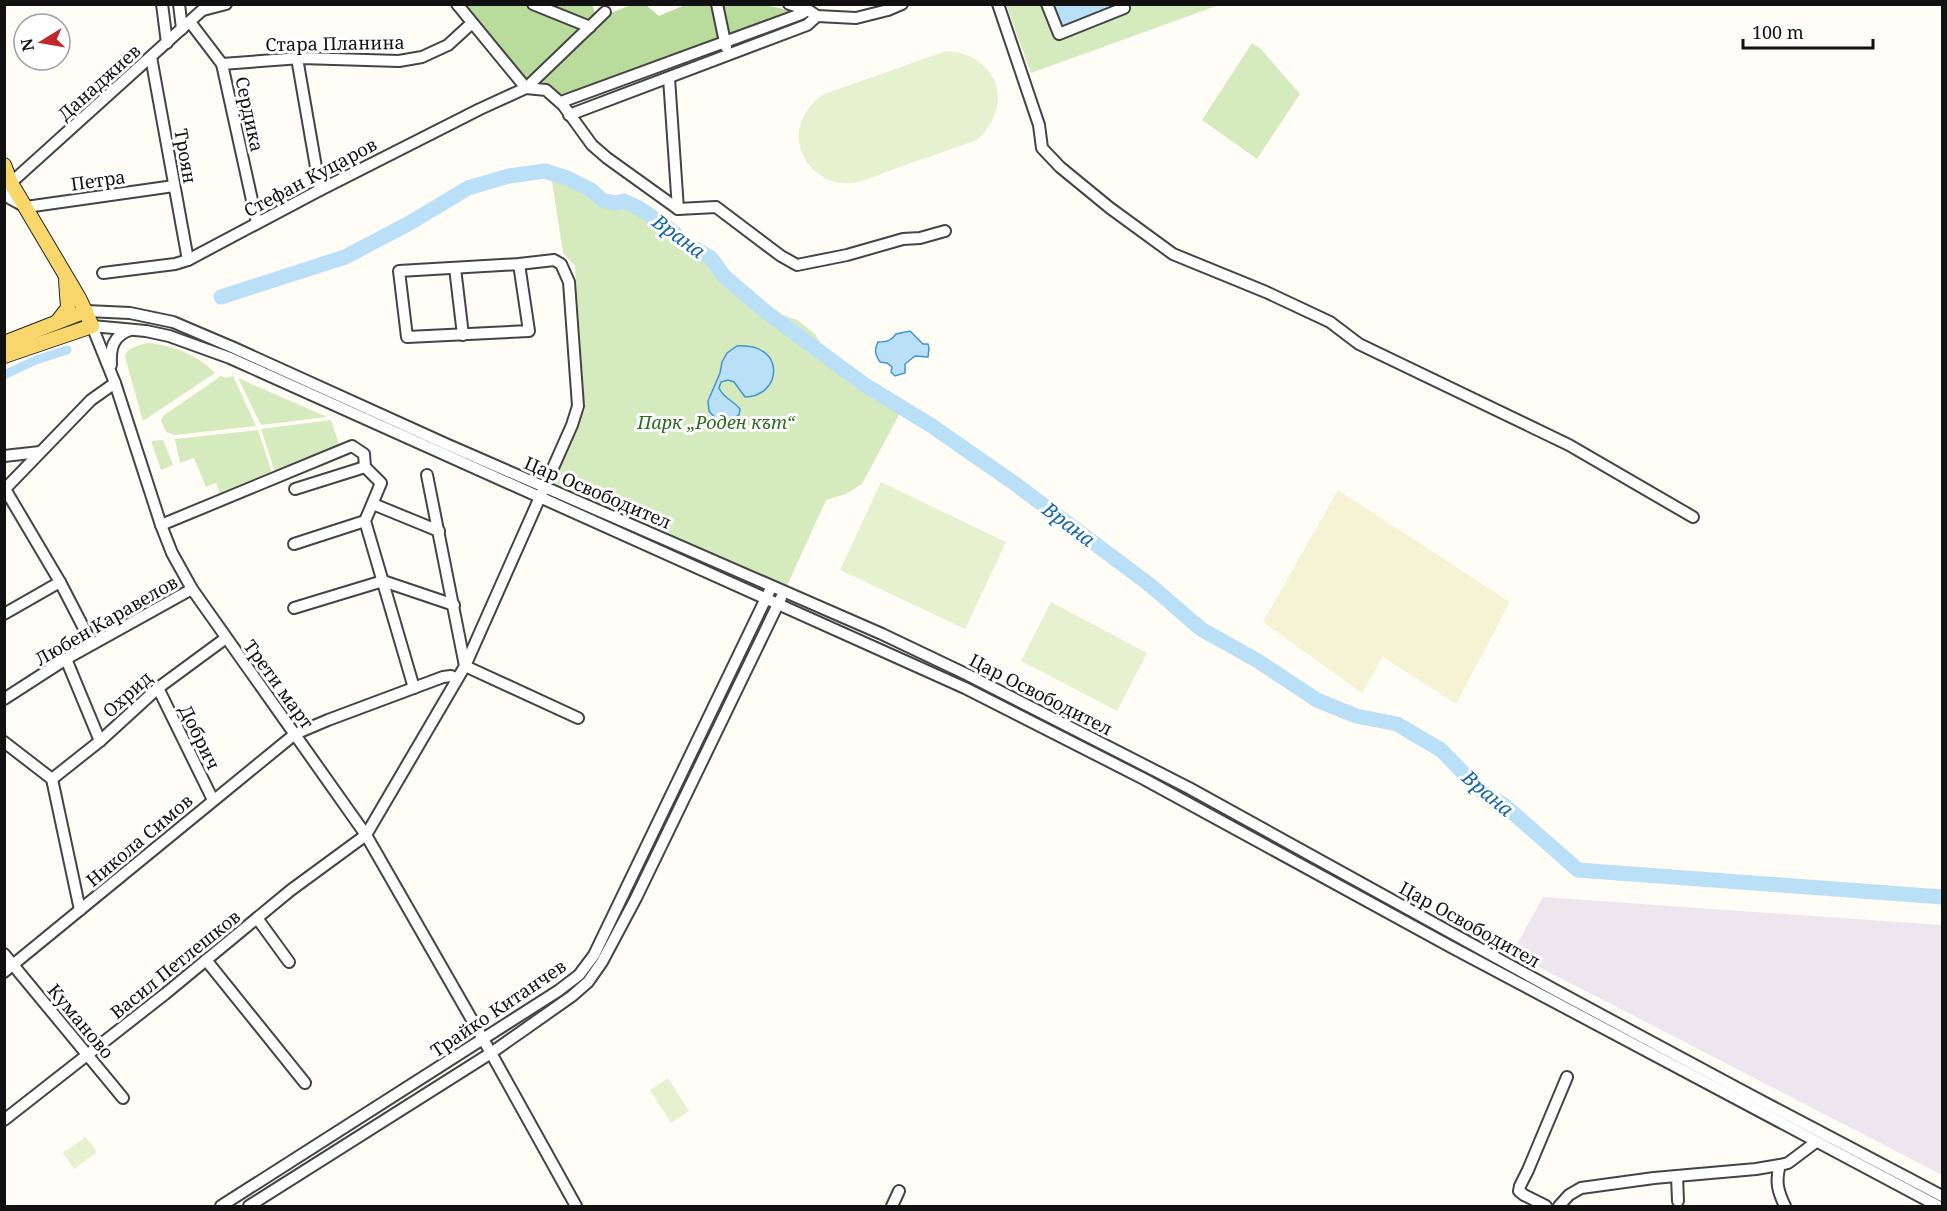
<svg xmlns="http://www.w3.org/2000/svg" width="1947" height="1211" font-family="'Noto Serif',serif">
  <rect width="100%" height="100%" fill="#fffdf5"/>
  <!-- industrial -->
  <path fill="#eee6ef" d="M1543,897l399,28v250l-430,-222z"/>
  <!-- farmland -->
  <path fill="#f6f3d4" d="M1338,490l172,112 -54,102 -73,-47 -21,36 -99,-71z"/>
  <!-- green -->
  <g fill="#d5ebbd">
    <path d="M1006,4l213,1 -188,68z"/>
    <path d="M1252,43l9,6 39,45 -43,65 -55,-39z"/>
    <path d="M551,175l93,38 30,18 35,31 27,32 40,19 21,7 18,14 10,18 76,59 -39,73 -16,10 -20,6 -40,88 -238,-103 37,-76 -10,-143 -12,-13z"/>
    <path d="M148,343c24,2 50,12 67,30l-72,48 -18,-64c2,-10 13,-11 23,-14z"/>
    <path d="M221,376l5,2 7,-2 23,50 -81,9 -9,-3 -5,-11 2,-5z"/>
    <path d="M238,378l89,39 -66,8z"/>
    <path d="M331,420l9,27 -64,28 -15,-46z"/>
    <path d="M258,430l15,46 -53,18 -4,-11 -10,4 -12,-29 -14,5 -5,-24z"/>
    <path d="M163,440l10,25 -12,5 -10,-29z"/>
  </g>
  <!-- forest -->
  <g fill="#b9dc9c">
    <path d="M687,4c20,1 93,-4 104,10l-224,83 -22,-12 -2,-3 2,-4 61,-63 25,-10h15l13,11z"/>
    <path d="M465,5h57l60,23 -56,53z"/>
    <path d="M541,5h51l4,10 -8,8z"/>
  </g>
  <!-- pitch -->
  <g fill="#e6f2cf">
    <path d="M946,51c52,3 70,54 31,89 -30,11 -61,21 -91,32 -11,4 -23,10 -35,11 -25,3 -48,-16 -52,-41 -2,-20 8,-35 23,-47z"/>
    <path d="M881,482l125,60 -41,87 -125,-59z"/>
    <path d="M1051,602l96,51 -30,58 -96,-50z"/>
    <path d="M668,1078l21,33 -18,12 -21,-33z"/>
    <path d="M86,1137l11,15 -23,17 -11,-16z"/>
  </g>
  <!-- water -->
  <g fill="#b9e0f7" stroke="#3f96cf" stroke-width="1.5">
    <path d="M1121,4l-61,28 -11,-27z"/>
    <path d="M910,331l13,13h5l1,4 -1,9 -13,-1 -10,8v9l-10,3 -4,-4 1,-5 -5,-4 -7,-1c-5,-8 -6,-12 -2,-20 9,0 13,-1 18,-8z"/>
    <path d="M737,346c51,-3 44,51 8,51l-11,-15 -6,-2 -7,2 -2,6c4,10 15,13 21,21l-1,6 -8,5 -15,-1 -7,-8 -1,-10 12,-28 2,-11 5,-9z"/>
  </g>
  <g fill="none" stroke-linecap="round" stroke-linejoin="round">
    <!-- canal -->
    <path stroke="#b9e0f7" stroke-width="9" d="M4,375l32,-15 31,-10"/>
    <!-- river -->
    <path stroke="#b9e0f7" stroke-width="15" d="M221,297l124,-40 63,-33 60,-36 41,-12 36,-5 22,7 24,12 11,10 13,3 9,-2 15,7 28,19 20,17 24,14 13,18 42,36 99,73 67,41 82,57 136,102 51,44 57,32 59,39 39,16 41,8 44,26 44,45 19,10 74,65 364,27"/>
    <defs>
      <g id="minor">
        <path d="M162,4l5,39"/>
        <path d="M179,4l3,25"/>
        <path d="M457,4l69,84"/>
        <path d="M533,4l57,23"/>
        <path d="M717,4l9,43"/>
        <path d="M789,4l19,6 9,6 39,2 32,-8 14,-6"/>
        <path d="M998,4l41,121 3,23 18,19 50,41 63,46 93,38 64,30 29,22 210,101 124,72"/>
        <path d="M1047,4l12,30 65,-26 -1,-4"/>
        <path d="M203,10l23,-6"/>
        <path d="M190,22l32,42 35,159"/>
        <path d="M151,57l37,203"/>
        <path d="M297,58l23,132"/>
        <path d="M222,64l79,-6 98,3 23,-4 26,-12 24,-22"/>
        <path d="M669,78l9,131"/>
        <path d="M526,88l20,2 17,15 29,40 15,13 71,51 38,-2 65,49 16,9 50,-10 56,-16 17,-1 25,-7"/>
        <path d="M561,102l240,-88 7,-4"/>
        <path d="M569,115l238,-90 10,-9"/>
        <path d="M4,189l205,-185"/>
        <path d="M4,195l22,12 148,-21"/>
        <path d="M455,268l8,67"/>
        <path d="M103,273l72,-9 13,-4 132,-70 160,-81 46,-21 79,-76"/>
        <path d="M86,311l44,2 43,9 61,26 214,97 434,189 86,41 221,113 364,201 197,106 192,101"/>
        <path d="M111,365c-1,-17 2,-29 19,-35"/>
        <path d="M4,456l36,-4"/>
        <path d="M427,475l38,191 113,52"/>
        <path d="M5,489l55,93 32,62"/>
        <path d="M295,489l70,-22"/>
        <path d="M4,490l87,-90 24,-17"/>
        <path d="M373,504l66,27"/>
        <path d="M161,525l191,-79 12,8 1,13 16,16 -16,38 49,167"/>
        <path d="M294,544l71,-23"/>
        <path d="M294,608l89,-27 71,24"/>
        <path d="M4,614l56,-32"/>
        <path d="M66,659l34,82"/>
        <path d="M158,688l55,112"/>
        <path d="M4,699l62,-40 126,-70"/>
        <path d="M4,742l48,37 28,131"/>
        <path d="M52,779l48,-38 58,-53 68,-50"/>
        <path d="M257,918l32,44"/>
        <path d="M4,954l119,144"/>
        <path d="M206,960l99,123"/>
        <path d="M4,972l291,-238 33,-14 115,-43 8,-1 6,3"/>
        <path d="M4,1120l161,-126 126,-104 75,-55 99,-169 107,-241 6,-19 -9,-124 -8,-18 -7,-4 -35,4 -120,7 8,66 122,-6 -10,-67"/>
        <path d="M1780,1165c-5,16 -2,27 5,41"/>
        <path d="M1677,1176l1,25"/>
        <path d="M221,1206l337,-215 21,-16 15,-20 175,-363"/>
        <path d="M249,1206l242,-153 81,-57 16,-14 14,-20 34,-64 145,-300"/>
        <path d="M576,1206l-85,-153 -125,-218 -174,-246 -20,-36 -11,-28 -46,-142 -23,-57 54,5 23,5 61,22 735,330 179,91 309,169 485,258"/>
        <path d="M892,1206l7,-15"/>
        <path d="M1546,1206l-22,-11 -5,-4 1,-5 8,-16 39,-93"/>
        <path d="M1559,1206l10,-11 12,-7 73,-10 102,-9 24,-4 8,-2 28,-21"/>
      </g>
      <g id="major">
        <path d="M4,165l7,18 68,115 13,28 -88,30"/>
        <path d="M57,322l11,-14 -2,-28"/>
        <path d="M4,343l82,-32"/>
      </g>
    </defs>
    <!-- minor casing -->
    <use href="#minor" stroke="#444" stroke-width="14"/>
    <!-- major casing -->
    <use href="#major" stroke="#222" stroke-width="16"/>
    <!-- minor -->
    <use href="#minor" stroke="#fff" stroke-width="10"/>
    <!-- major -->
    <use href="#major" stroke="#f9d66b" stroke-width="14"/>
  </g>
  <g text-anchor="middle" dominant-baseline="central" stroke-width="6" stroke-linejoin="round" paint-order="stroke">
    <!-- street labels -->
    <g font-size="18" fill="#111" stroke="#fff">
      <text transform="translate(335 43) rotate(-1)">Стара Планина</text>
      <text transform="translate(99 82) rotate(-42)">Данаджиев</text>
      <text transform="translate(250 114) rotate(78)">Сердика</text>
      <text transform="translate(186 156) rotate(80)">Троян</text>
      <text transform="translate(310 177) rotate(-28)">Стефан Куцаров</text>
      <text transform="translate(98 180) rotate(-8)">Петра</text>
      <text transform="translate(598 492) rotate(23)">Цар Освободител</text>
      <text transform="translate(106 620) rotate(-30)">Любен Каравелов</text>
      <text transform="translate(279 684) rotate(54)">Трети март</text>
      <text transform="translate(127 694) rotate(-42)">Охрид</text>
      <text transform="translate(1041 694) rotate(27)">Цар Освободител</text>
      <text transform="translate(200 737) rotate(64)">Добрич</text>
      <text transform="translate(139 840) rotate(-40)">Никола Симов</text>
      <text transform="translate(1470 924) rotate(29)">Цар Освободител</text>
      <text transform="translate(175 964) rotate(-39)">Васил Петлешков</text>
      <text transform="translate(498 1008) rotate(-34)">Трайко Китанчев</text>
      <text transform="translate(81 1021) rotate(50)">Куманово</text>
    </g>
    <!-- park labels -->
    <g font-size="18" font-style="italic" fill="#2f6b1f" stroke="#fff">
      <text x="716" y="422">Парк „Роден кът“</text>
    </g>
    <!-- water labels -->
    <g font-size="20" font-style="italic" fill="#1768a6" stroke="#fff">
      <text transform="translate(679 236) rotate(36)">Врана</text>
      <text transform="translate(1069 524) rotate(37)">Врана</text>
      <text transform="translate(1488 793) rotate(40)">Врана</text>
    </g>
  </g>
  <!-- border -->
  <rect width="1947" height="1211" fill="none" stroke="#111111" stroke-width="12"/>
  <!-- north arrow -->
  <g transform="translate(42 42) rotate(259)"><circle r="28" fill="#ffffff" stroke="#a0a0a0" stroke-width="1.5"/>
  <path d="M0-4.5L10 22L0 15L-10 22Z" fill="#c4262e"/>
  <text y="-9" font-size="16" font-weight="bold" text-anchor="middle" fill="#111111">N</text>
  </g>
  <!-- scale -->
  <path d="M1743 39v9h130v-9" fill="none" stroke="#111111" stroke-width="3"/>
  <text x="1752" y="39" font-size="18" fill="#111111" stroke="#ffffff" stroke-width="4.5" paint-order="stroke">100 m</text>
</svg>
